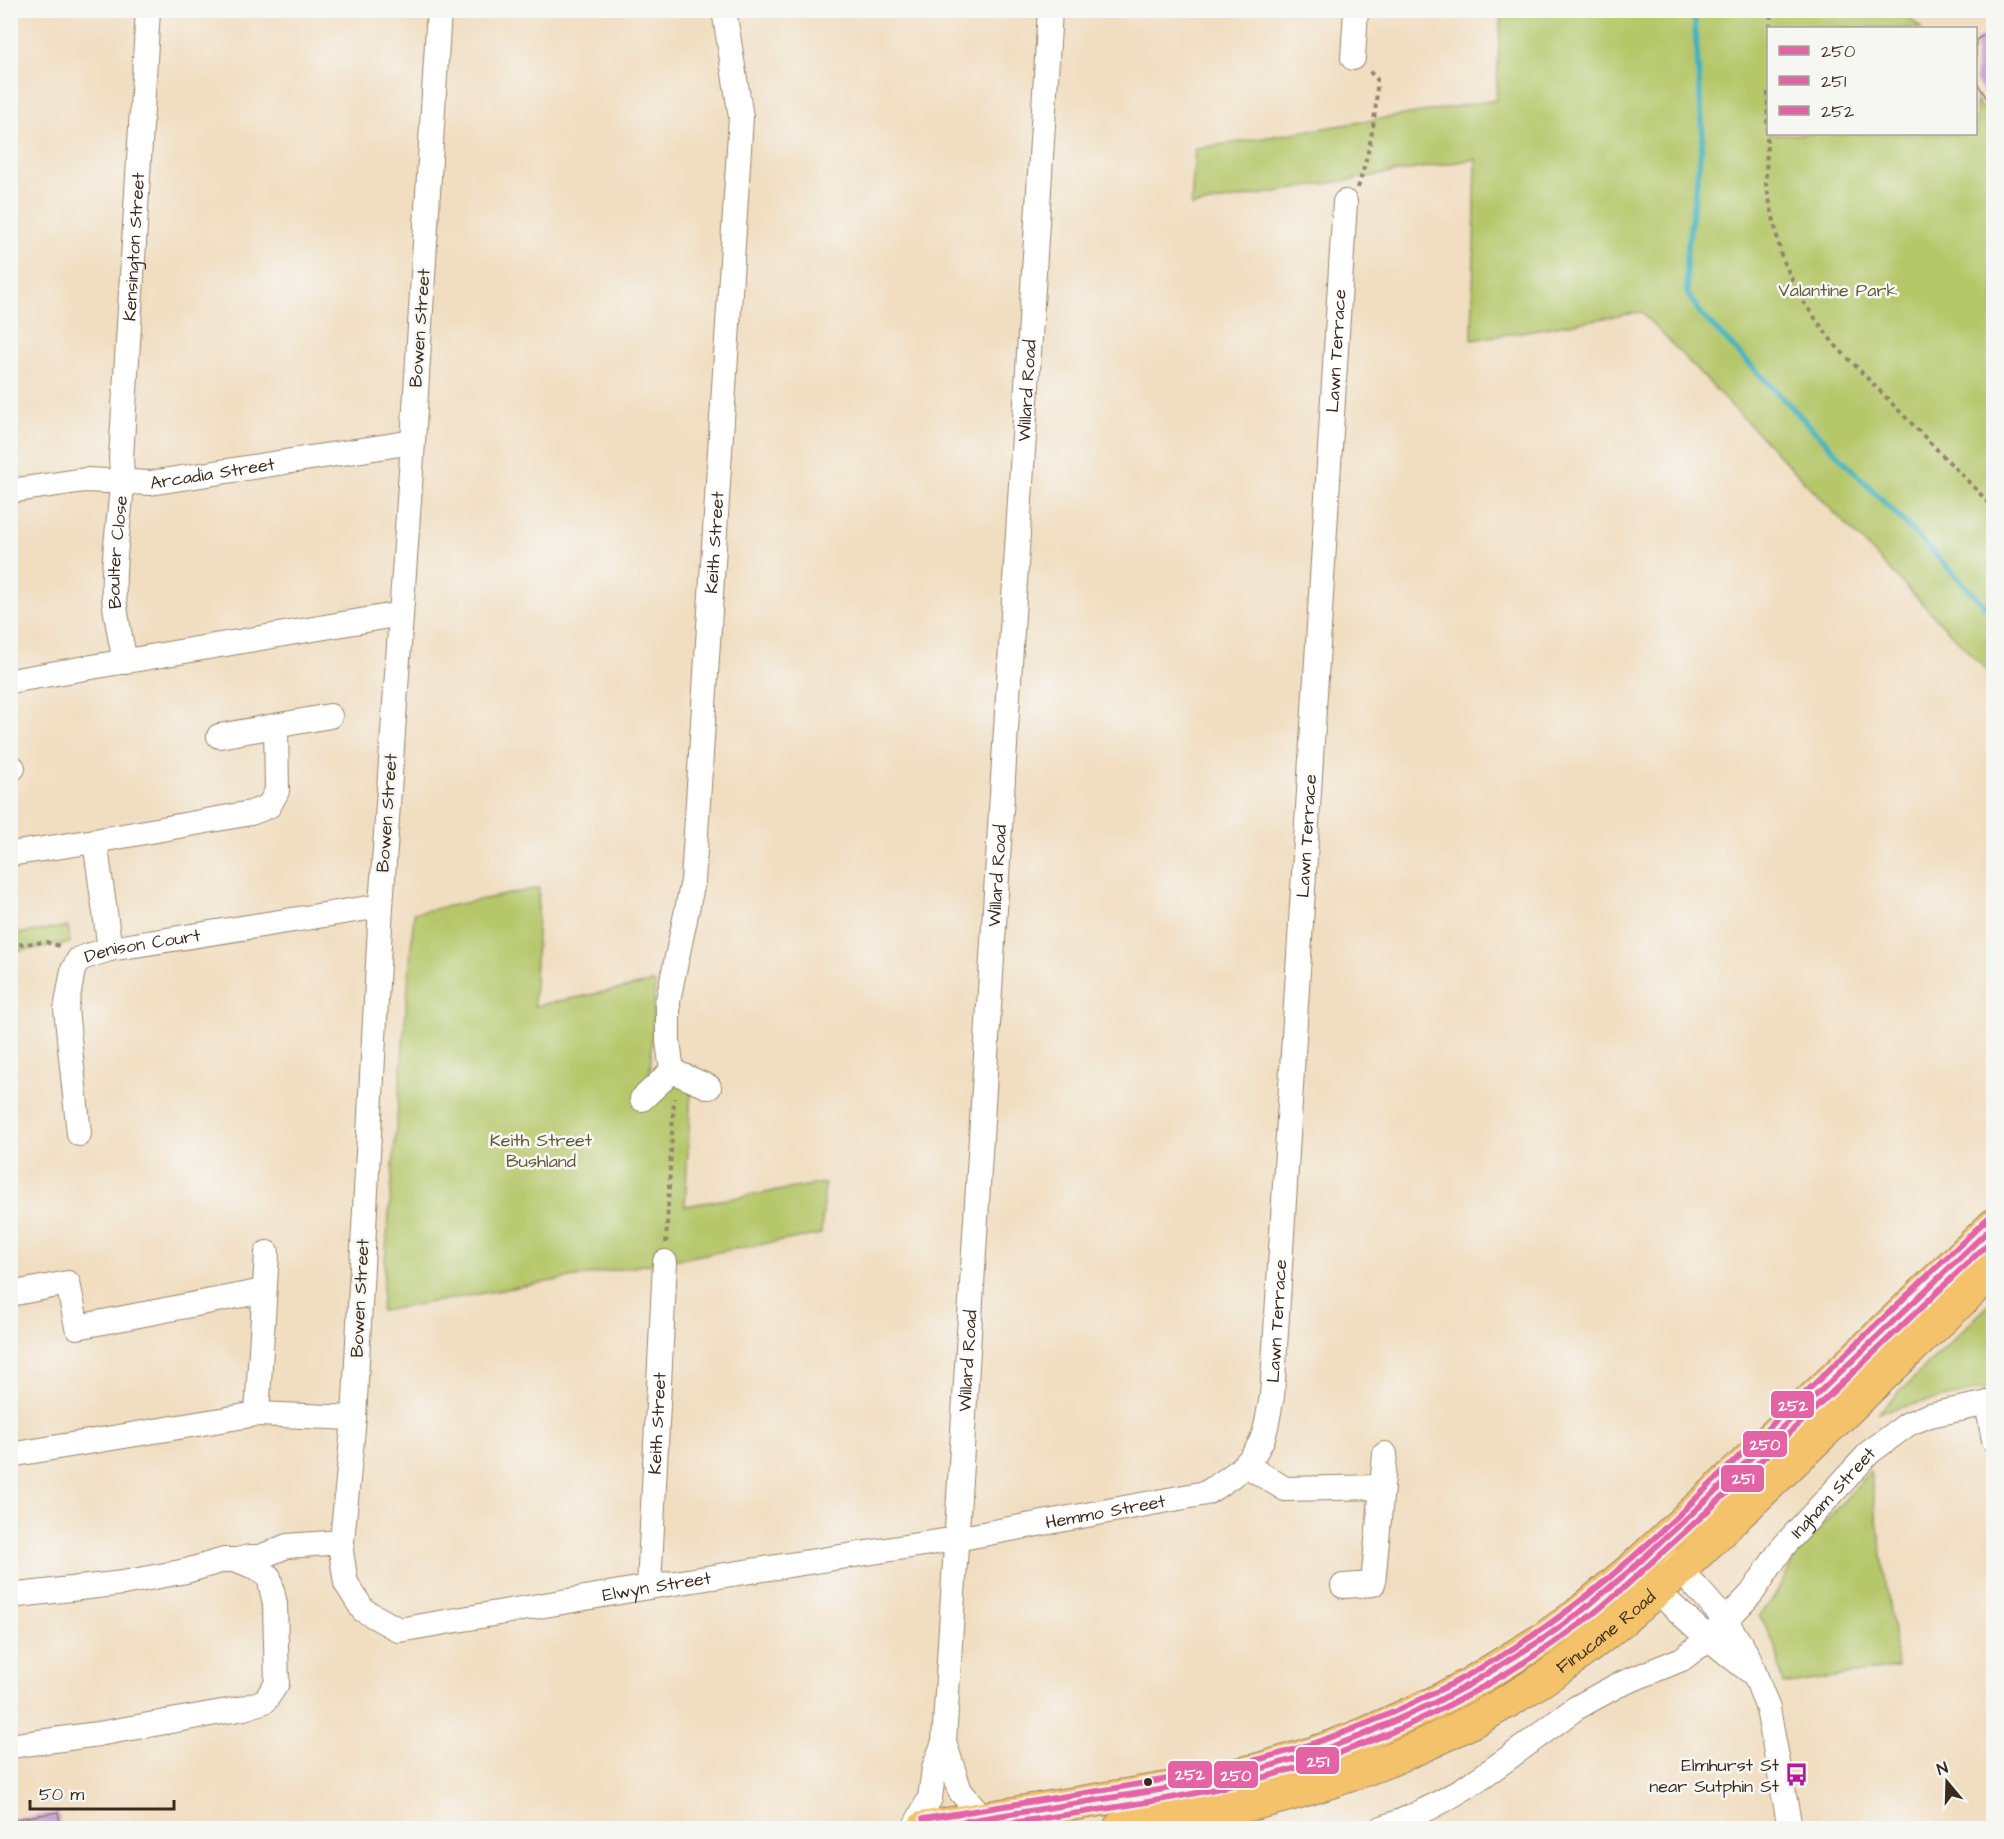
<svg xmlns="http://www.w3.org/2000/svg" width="2004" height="1839" font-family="'Architects Daughter',sans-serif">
  <rect width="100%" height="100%" fill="#f6f6f2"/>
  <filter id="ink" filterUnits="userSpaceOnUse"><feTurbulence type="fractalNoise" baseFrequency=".0167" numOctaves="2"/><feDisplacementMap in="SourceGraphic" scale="12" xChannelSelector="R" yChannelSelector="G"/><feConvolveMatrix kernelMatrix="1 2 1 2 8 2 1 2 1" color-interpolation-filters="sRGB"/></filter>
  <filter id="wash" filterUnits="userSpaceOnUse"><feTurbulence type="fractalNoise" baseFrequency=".008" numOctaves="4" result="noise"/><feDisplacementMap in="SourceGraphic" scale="24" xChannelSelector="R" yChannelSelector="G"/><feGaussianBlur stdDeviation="1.35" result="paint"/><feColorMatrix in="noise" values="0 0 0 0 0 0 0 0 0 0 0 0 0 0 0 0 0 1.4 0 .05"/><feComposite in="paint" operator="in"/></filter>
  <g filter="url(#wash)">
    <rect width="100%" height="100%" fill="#f1ddbf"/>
    <!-- green -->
    <g fill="#b6c76a" stroke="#787844" stroke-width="1.5">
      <path d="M1501,11h404l5,7 11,10h-153v106h208v-35l18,26 -1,552 -352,-365 -169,28 4,-181 -285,47 4,-57 301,-49z"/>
      <path d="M539,888l-5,118 121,-24 -5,94 42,-6 -7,136 140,-23 -4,51 -440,77 33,-398z"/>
      <path d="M68,926l2,17 -59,9v-17z"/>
      <path d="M1993,1301v86l-114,25z"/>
      <path d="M1870,1471l28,196 -115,18 -7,-38 -17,-32 15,-17 22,-43z"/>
    </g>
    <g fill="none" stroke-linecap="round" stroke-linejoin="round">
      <!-- stream -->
      <path stroke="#42b2bb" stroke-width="6" d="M1694,10l9,126 -17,122 1,35 14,21 293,301"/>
    </g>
    <g id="blocks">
      <!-- building -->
      <g fill="#bd94d3">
        <path d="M1994,29v81l-18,-29v-41z"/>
        <path d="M58,1812l3,16h-51v-8z"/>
      </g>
    </g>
  </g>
  <g filter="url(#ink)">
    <use href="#blocks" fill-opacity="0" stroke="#96846e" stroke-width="1.5"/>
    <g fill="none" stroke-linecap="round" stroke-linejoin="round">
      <defs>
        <g id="minor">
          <path id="s1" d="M439,10l-26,432 -32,464 -27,512 -13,133 5,32 17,27 36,20 250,-43 307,-48 250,-46c24,-15 49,-30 58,-59 4,-12 5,-25 8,-37l73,-1195"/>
          <path d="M1353,58l3,-48"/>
          <path id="s2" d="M10,491l75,-11 65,3 263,-41"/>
          <path id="s3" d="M125,662c-4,-22 -9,-43 -11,-65 -3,-46 11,-93 7,-139l27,-448"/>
          <path d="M10,681l391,-67"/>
          <path d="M219,736l111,-20"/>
          <path d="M10,769l3,-1"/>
          <path d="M10,854l85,-13"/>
          <path d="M110,949l-15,-108 156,-28 18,-7 8,-15 -1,-65"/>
          <path id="s4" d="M672,1071l-4,-30v-41l25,-119 48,-764 -17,-107"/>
          <path d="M642,1099l30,-28 37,16"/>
          <path id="s5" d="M79,1134l-13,-125 7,-39 6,-11 31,-10 271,-43"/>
          <path d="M10,1294l58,-11 9,44 186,-36"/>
          <path d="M1987,1403l7,37"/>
          <path d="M257,1414l10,-161"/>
          <path d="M10,1455l247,-41 97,4"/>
          <path d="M1246,1465l39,24 97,-2"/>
          <path d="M237,1560l12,-3h11l27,-11 55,-4"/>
          <path d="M1669,1560l28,28 29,33 22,35 20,53 22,119"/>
          <path d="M1646,1579c34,36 70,67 109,96"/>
          <path d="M1343,1586l30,-2 12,-130"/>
          <path id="s6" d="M649,1587l16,-325"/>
          <path d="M10,1596l113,-13 63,-12 38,-11h13l22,9 10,8 6,27 2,79 -12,18 -21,7 -146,26 -88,12"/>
          <path d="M944,1742l16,49 24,28"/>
          <path id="s7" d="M914,1828l16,-30 4,-30 10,-26 106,-1732"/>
          <path id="s8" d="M1382,1828c73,-24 133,-76 194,-120l40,-22 66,-27 26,-20 44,-46 30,-45 88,-96 38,-28 22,-9 64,-13"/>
        </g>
        <g id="trunk">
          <path d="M924,1828l272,-44 61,-14 60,-18 46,-17 71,-32 36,-19 73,-45 34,-24 57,-48 80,-74 280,-268"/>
          <path id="s9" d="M1120,1828c60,-10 120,-19 178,-36 94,-28 186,-71 266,-127 41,-29 78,-62 116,-95l314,-301"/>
        </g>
      </defs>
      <!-- minor casing -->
      <use href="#minor" stroke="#96846e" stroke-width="26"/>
      <!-- trunk casing -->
      <use href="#trunk" stroke="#96846e" stroke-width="35"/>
      <!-- path -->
      <g stroke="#96846e" stroke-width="4" stroke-dasharray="4.5 4.5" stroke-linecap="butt">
        <path d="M1770,28l1,-18"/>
        <path d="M1768,92l-2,92 15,71 20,44 33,45 160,164"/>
        <path d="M1358,188c11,-36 19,-71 19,-109l-9,-9"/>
        <path d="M10,945l36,-3 17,5"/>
        <path d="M666,1243l8,-145"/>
      </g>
      <!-- minor -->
      <use href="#minor" stroke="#fff" stroke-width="24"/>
      <!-- trunk -->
      <use href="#trunk" stroke="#f3c26a" stroke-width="33"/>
      <defs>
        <path id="bus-1" d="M924,1828l272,-44 61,-14 60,-18 46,-17 71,-32 36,-19 73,-45 34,-24 57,-48 80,-74 280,-268"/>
        <path id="bus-2" d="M977,1828c115,-18 236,-30 346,-69 91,-32 179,-77 257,-135 31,-23 59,-50 87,-76 38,-34 75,-69 111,-104 72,-69 144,-137 216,-206"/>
        <path id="bus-3" d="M923,1819c60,-10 121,-19 181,-29 71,-12 142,-24 210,-47 88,-29 184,-79 257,-135 69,-52 130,-115 192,-175 75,-71 150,-143 225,-215"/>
      </defs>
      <!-- bus-1 casing -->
      <use href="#bus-1" stroke="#f6f6f2" stroke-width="10"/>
      <!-- bus-2 casing -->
      <use href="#bus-2" stroke="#f6f6f2" stroke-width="10"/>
      <!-- bus-3 casing -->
      <use href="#bus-3" stroke="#f6f6f2" stroke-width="10"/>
      <!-- bus-1 -->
      <use href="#bus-1" stroke="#e463a4" stroke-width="6"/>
      <!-- bus-2 -->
      <use href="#bus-2" stroke="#e463a4" stroke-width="6"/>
      <!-- bus-3 -->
      <use href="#bus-3" stroke="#e463a4" stroke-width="6"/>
    </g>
  </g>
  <!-- icons -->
  <defs>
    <symbol id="bus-bare" viewBox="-9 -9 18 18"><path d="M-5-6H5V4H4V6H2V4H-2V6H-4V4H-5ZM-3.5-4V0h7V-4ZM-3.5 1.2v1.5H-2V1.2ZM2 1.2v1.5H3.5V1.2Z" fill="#b5179e" stroke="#f6f6f2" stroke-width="2.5" paint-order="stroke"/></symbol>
  </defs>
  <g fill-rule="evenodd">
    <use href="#bus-bare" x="1780" y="1758" width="33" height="33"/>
  </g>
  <!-- markers -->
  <circle fill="#3b2a1e" stroke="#f6f6f2" stroke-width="2" cx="1148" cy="1782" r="5"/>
  <g text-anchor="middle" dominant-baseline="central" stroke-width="5" stroke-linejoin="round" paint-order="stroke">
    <!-- street labels -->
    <g font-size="18" fill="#3b2a1e" stroke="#f6f6f2">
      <text stroke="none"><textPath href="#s3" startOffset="417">Kensington Street</textPath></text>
      <text transform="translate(420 328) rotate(-86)">Bowen Street</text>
      <text stroke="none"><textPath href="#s1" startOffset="3639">Lawn Terrace</textPath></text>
      <text stroke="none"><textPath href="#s7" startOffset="1446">Willard Road</textPath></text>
      <text stroke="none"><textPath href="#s2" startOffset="204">Arcadia Street</textPath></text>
      <text stroke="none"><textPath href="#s4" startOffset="532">Keith Street</textPath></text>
      <text stroke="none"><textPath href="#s3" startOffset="111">Boulter Close</textPath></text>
      <text transform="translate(387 813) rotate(-86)">Bowen Street</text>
      <text stroke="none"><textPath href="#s1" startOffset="3153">Lawn Terrace</textPath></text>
      <text stroke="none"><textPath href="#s7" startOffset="960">Willard Road</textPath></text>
      <text stroke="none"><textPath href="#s5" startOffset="243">Denison Court</textPath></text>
      <text transform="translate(360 1298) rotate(-87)">Bowen Street</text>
      <text stroke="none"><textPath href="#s1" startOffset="2667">Lawn Terrace</textPath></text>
      <text stroke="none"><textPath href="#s7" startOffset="474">Willard Road</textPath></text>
      <text stroke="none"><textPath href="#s6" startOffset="164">Keith Street</textPath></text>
      <text stroke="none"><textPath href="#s8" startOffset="572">Ingham Street</textPath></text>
      <text stroke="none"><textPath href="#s1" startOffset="2366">Hemmo Street</textPath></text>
      <text stroke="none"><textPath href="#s1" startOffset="1911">Elwyn Street</textPath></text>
      <text stroke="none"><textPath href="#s9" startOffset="531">Finucane Road</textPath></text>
    </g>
    <!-- park labels -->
    <g font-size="18" fill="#605935" stroke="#f6f6f2">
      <text x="1838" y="290">Valantine Park</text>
      <text x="541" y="1140">Keith Street<tspan x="541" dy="21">Bushland</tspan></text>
    </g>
    <!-- poi labels -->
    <g font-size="18" fill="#3b2a1e" stroke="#f6f6f2" text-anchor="end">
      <text x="1779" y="1765">Elmhurst St<tspan x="1779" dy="21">near Sutphin St</tspan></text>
    </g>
  </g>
  <g stroke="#f6f6f2" stroke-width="2">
    <rect x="1770" y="1390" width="45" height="29" rx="6" fill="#e463a4"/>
    <rect x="1742" y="1430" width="46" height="28" rx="6" fill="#e463a4"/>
    <rect x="1720" y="1464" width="45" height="29" rx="6" fill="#e463a4"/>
    <rect x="1295" y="1746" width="45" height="29" rx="6" fill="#e463a4"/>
    <rect x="1167" y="1760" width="46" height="29" rx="6" fill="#e463a4"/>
    <rect x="1213" y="1760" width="46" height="29" rx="6" fill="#e463a4"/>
  </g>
  <g font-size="16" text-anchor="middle" font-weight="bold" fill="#fff">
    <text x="1793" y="1411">252</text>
    <text x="1765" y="1450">250</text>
    <text x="1743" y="1484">251</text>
    <text x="1318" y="1767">251</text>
    <text x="1190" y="1780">252</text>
    <text x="1236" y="1781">250</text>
  </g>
  <!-- margin -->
  <rect width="2004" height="1839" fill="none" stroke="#f6f6f2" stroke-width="36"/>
  <!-- legend -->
  <rect x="1767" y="27" width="210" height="108" fill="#f6f6f2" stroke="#aba49d" stroke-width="1.5"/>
  <rect x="1779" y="46" width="30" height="9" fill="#e463a4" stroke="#aba49d" stroke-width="1.5"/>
  <text x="1821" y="57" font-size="18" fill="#3b2a1e">250</text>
  <rect x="1779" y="76" width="30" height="9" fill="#e463a4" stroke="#aba49d" stroke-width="1.5"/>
  <text x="1821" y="87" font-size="18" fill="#3b2a1e">251</text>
  <rect x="1779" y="106" width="30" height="9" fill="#e463a4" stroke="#aba49d" stroke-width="1.5"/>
  <text x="1821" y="117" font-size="18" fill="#3b2a1e">252</text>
  <!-- north arrow -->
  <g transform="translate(1947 1782) rotate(341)" stroke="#f6f6f2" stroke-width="4.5" paint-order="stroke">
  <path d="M0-4.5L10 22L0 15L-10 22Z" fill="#3b2a1e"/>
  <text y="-9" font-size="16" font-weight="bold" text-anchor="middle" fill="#3b2a1e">N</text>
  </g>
  <!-- scale -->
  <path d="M30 1800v9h144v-9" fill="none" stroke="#3b2a1e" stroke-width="3"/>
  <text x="39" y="1800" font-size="18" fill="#3b2a1e" stroke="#f6f6f2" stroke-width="4.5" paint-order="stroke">50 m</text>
</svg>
